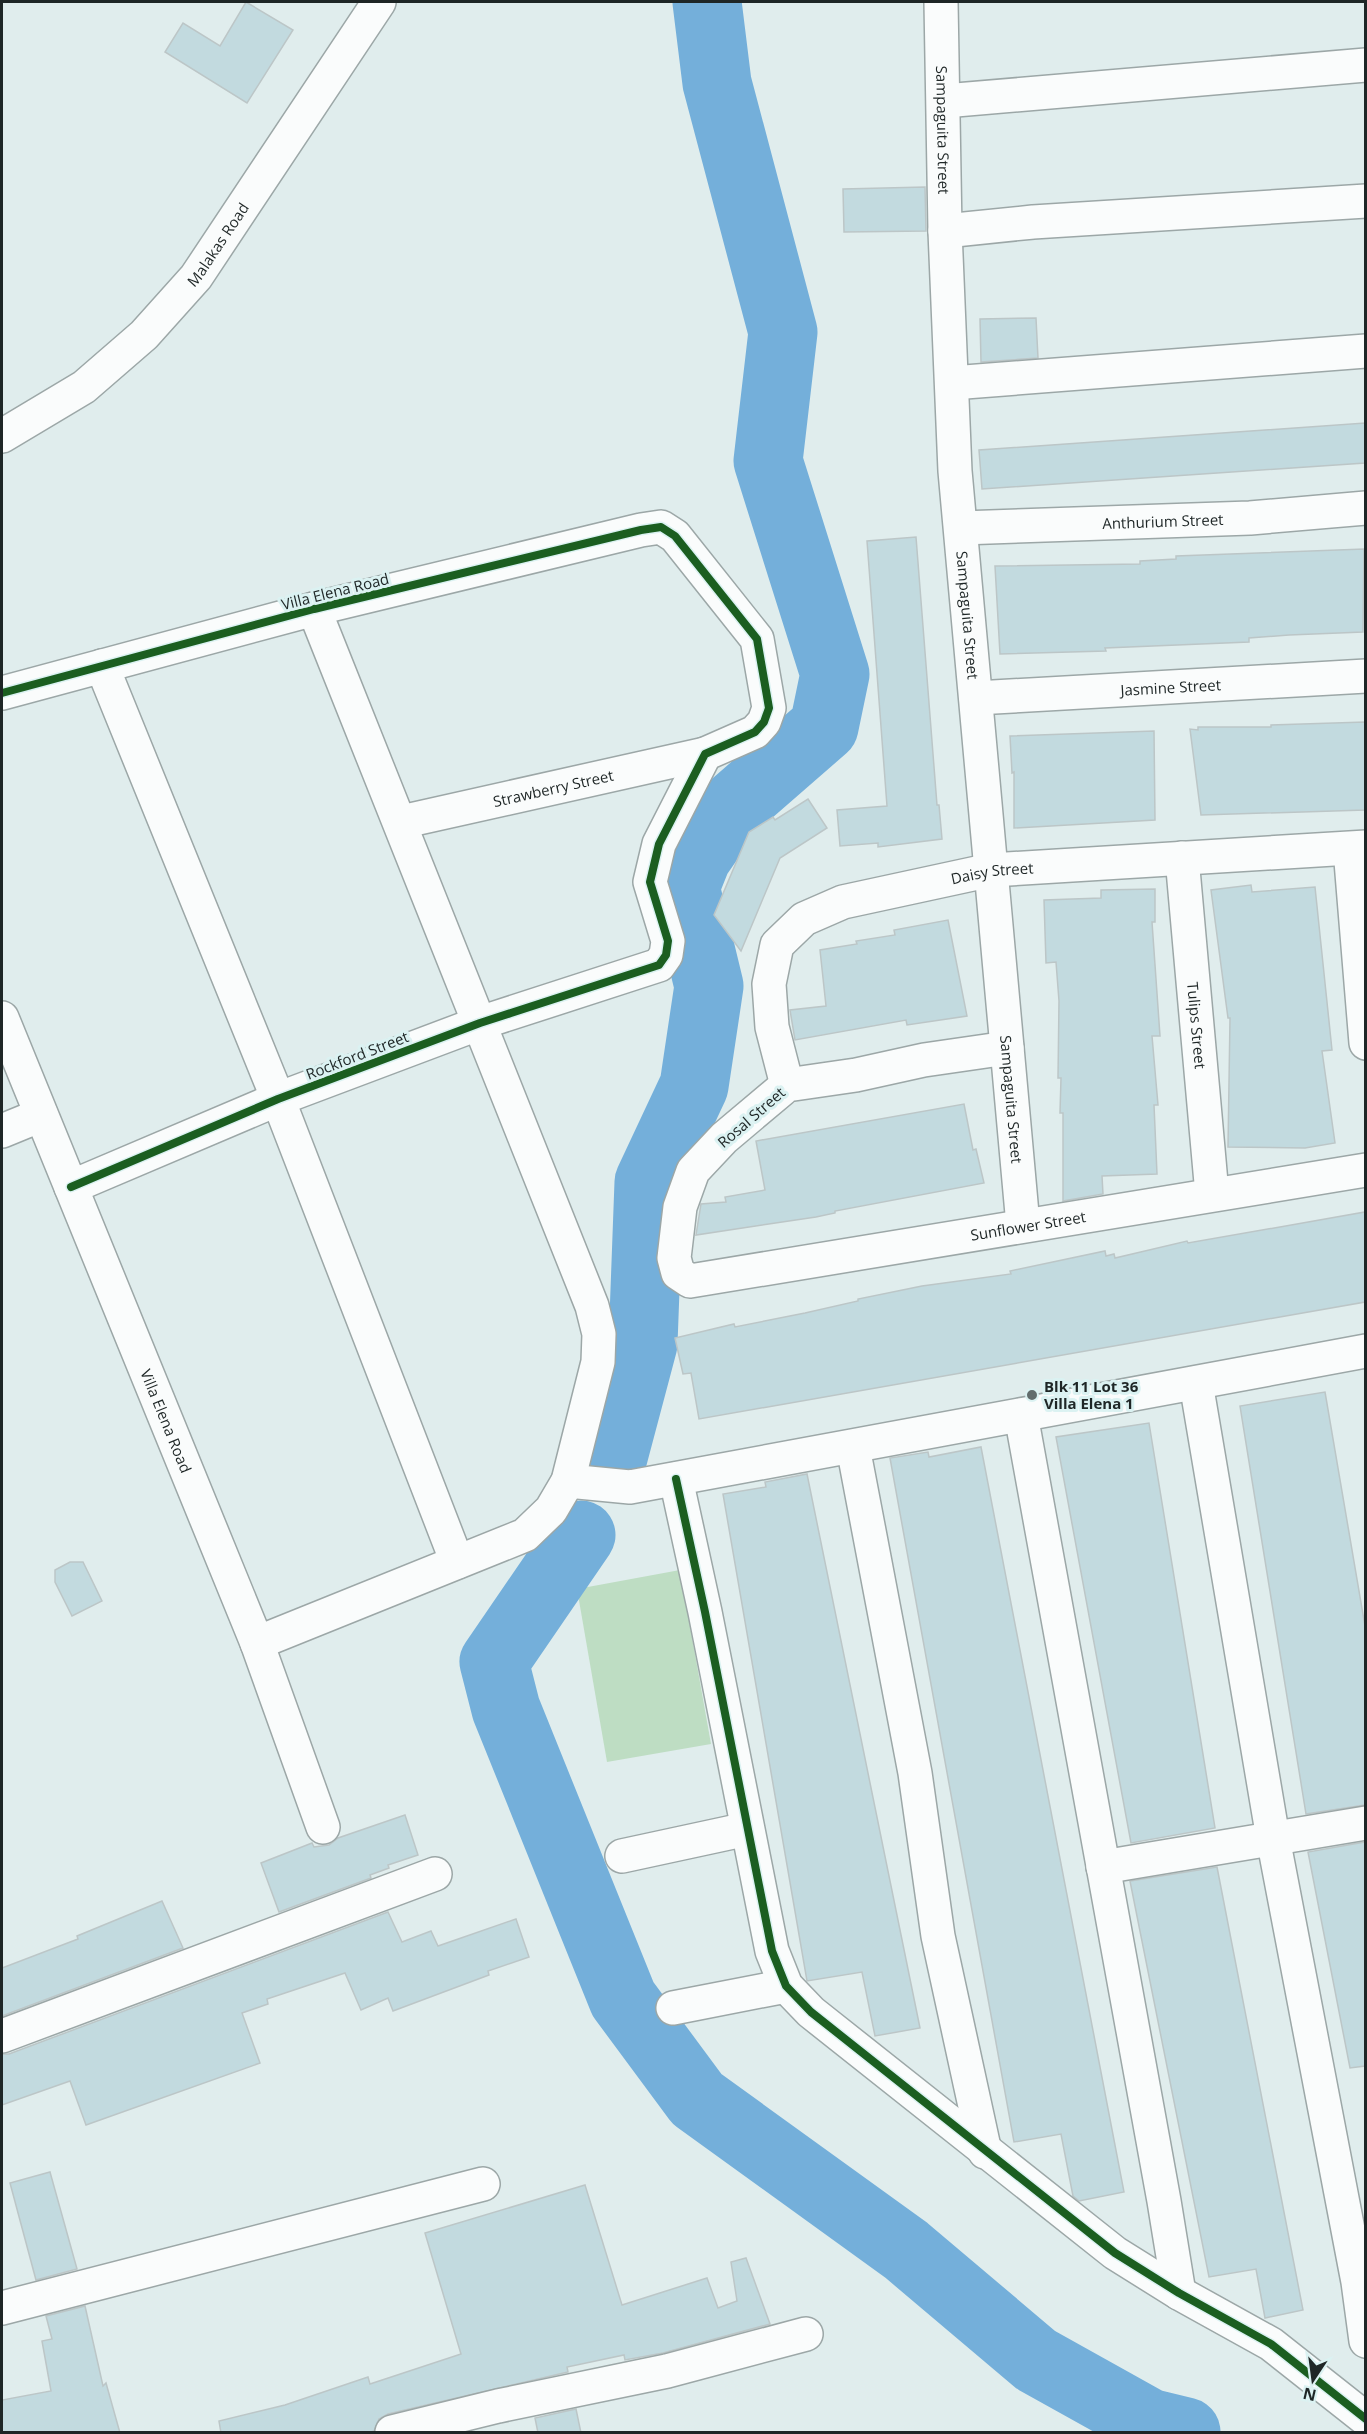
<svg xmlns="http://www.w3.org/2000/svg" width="1367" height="2434" font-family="'Open Sans',sans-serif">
  <rect width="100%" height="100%" fill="#e0eded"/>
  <!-- green -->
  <path fill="#beddc3" d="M680,1570l31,174 -104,18 -30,-173z"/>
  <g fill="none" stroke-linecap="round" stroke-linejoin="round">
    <!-- river -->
    <g stroke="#74afda" stroke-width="69">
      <path d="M613,1457l30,-113 6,-162 45,-96 15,-100 -24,-99 12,-30 34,-49 93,-81 11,-53 -67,-213 15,-129 -66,-249 -10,-81"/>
      <path d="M581,1535l-87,127 12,47 117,290 74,100 209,151 130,110 113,63 37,9"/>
    </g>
  </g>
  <!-- building -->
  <g fill="#c2dadf" stroke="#bcc6c7" stroke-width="1.5">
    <path d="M246,2l47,28 -46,73 -82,-51 18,-29 37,23z"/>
    <path d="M925,187l1,44 -82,1 -1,-43z"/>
    <path d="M1036,318l2,40 -57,4 -1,-43z"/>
    <path d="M1365,423v40l-383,26 -3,-39z"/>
    <path d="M916,537l21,268h2l3,34 -64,8v-4l-38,3 -3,-36 50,-4 -20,-265z"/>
    <path d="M1364,549l-1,83 -74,3 -40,3v4l-144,6 1,3 -106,3 -5,-88 145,-2v-3l36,-2v-3z"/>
    <path d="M1365,722v88l-164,5 -11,-86 8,1v-3h73v-2z"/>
    <path d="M1154,731l1,89 -141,8v-56l-2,1 -2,-37z"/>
    <path d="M808,799l19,29 -47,30 -39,93 -27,-36 35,-83 24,-15 2,3z"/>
    <path d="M1251,885l1,7 63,-5 17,163 -10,1 13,92 -30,5 -77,-1 2,-129h-2l-17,-128z"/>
    <path d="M1155,889v33h-3l8,114h-8l6,69h-4l3,69 -55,2 1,18 -40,7v-88h-3l1,-35h-3l1,-77 -3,-39 -10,1 -2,-63 57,-2v-8z"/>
    <path d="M948,920l19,96 -60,9 -1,-5 -111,20 -5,-30 36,-4 -6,-56 37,-6 -1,-3 39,-6 -1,-5z"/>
    <path d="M964,1104l9,46 3,-1 8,34 -149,28v2l-19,4 -120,18 5,-31 25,-2 -1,-5 40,-7 -9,-49z"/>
    <path d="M1365,1212v90l-666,117 -8,-46 -8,1 -8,-36 59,-14 1,3 70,-14 53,-12v-2l64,-13 89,-12 -1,-3 95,-20 1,5 8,-2 1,4 72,-17 1,2z"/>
    <path d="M1325,1392l40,234v179l-59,9 -66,-408z"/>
    <path d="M1149,1423l66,405 -84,15 -75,-406z"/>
    <path d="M981,1447l143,745 -45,9 -6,-5 -12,-62 -47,8 -124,-684 38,-6 1,5z"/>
    <path d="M807,1474l113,554 -45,8 -13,-64 -55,9 -84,-487 43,-7 -1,-5z"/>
    <path d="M70,1562h13l19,39 -30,15 -17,-34v-12z"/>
    <path d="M405,1815l13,40 -30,10 1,3 -19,7 1,3 -92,34 -18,-49 51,-20 2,4 15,-2 9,-7z"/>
    <path d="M1365,1842v224l-15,2 -42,-216z"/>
    <path d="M1217,1867l86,443 -38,8 -9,-49 -47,8 -79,-396z"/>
    <path d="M162,1901l21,47 -181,68v-48l76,-29 -1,-3z"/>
    <path d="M388,1912l14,30 29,-11 7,15 78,-27 13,38 -41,14 1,4 -96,36 -5,-13 -27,12 -16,-37 -78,26 1,5 -26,9 18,50 -174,62 -16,-44 -68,24v-51h7z"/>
    <path d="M50,2172l27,97 -41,11 -26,-97z"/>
    <path d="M585,2185l37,120 85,-27 11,30 19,-7 -6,-39 15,-4 24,66 -107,29 -38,7 -1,-5 -57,12 1,5 -180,42 -9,5 -5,12 -5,2h-148l-2,-12 66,-16 83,-28 2,7 91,-30 -36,-121z"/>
    <path d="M85,2306l18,80 3,-3 14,50h-118v-33l49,-9 -9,-50 10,-2 -6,-23z"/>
    <path d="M576,2409l5,24h-43l-3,-15z"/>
  </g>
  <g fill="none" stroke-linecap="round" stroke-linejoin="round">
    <defs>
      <g id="minor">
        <path id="s1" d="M941,2l4,229 10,240 68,754"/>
        <path d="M944,101l422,-36"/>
        <path d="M945,231l88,-9 333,-21"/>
        <path d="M952,383l414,-32"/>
        <path id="s2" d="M2,436l82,-49 60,-52 52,-58 183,-275"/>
        <path id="s3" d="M961,528l289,-10 116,-10"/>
        <path d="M102,666l176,433 179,463"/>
        <path d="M2,693l312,-84 327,-79 20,-3 14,9 82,103 12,69 -5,14 -9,10 -50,22 -46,90 -9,38 18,59 -2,14 -7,10 -179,58 -202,76 -207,88"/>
        <path id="s4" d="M976,698l390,-22"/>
        <path id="s5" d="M401,822l304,-68"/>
        <path d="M1350,849l16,194"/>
        <path id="s6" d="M1182,858l30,336"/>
        <path id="s7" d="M2,1018l255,625 66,184"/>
        <path id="s8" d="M1007,1048l-83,12 -68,15 -69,10 -63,53 -31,33 -13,36 -6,51 4,15 12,8 676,-111"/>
        <path id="s9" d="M787,1085l-15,-58 -3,-43 8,-39 27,-26 39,-17 148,-32 375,-23"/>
        <path d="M2,1131l39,-16"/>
        <path d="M1196,1383l77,455 85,444 8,59"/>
        <path d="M1021,1415l143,786 15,92"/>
        <path d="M853,1447l62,326 23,163 47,216"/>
        <path d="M676,1479l29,133 67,339 14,35 25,26 304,241 64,40 92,51 95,75"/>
        <path d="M568,1481l62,6 736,-136"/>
        <path d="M257,1643l268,-108 26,-25 17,-29 30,-119 1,-28 -7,-28 -278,-697"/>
        <path d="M622,1856l125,-27"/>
        <path d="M1103,1867l263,-44"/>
        <path d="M673,2008l113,-22"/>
        <path d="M2,2036l433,-162"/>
        <path d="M2,2308l481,-124"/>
        <path d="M392,2432l106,-26 169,-35 139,-37"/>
      </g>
    </defs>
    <!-- minor casing -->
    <use href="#minor" stroke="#9ca7a7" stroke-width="36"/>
    <!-- minor -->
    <use href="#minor" stroke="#fafcfc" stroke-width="33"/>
    <defs>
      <g id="cycleway">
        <path d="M2,693l312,-84 327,-79 20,-3 14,9 82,103 12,69 -5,14 -9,10 -50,22 -46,90 -9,38 18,59 -2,14 -7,10 -179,58 -202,76 -207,88"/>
        <path d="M676,1479l29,133 67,339 14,35 25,26 304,241 64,40 92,51 95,75"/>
      </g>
    </defs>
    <!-- cycleway casing -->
    <use href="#cycleway" stroke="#dbf2f2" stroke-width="11"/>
    <!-- cycleway -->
    <use href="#cycleway" stroke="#1b5e20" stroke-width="8"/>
  </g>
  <!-- markers -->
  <circle fill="#626c6c" stroke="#dbf2f2" stroke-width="2" cx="1032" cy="1395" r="6"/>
  <g text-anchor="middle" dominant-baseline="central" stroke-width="6" stroke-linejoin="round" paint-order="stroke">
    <!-- street labels -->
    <g font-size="15" fill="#1e2626" stroke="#dbf2f2">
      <text stroke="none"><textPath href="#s1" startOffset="128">Sampaguita Street</textPath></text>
      <text stroke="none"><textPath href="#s2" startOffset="292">Malakas Road</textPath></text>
      <text stroke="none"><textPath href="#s3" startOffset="202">Anthurium Street</textPath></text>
      <text transform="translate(335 591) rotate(-14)">Villa Elena Road</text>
      <text stroke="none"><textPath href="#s1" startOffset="614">Sampaguita Street</textPath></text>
      <text stroke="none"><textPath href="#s4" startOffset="195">Jasmine Street</textPath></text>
      <text stroke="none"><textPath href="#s5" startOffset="156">Strawberry Street</textPath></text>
      <text stroke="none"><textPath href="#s9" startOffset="375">Daisy Street</textPath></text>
      <text stroke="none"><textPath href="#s6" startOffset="168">Tulips Street</textPath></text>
      <text transform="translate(357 1055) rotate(-21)">Rockford Street</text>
      <text stroke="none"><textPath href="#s1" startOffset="1100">Sampaguita Street</textPath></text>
      <text transform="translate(751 1117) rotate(-41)">Rosal Street</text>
      <text stroke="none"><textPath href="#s8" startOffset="813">Sunflower Street</textPath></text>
      <text stroke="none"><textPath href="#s7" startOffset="435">Villa Elena Road</textPath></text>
    </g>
    <!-- poi labels -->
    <g font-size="15" font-weight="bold" fill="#1e2626" stroke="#dbf2f2" text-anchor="start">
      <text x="1044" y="1386">Blk 11 Lot 36<tspan x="1044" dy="17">Villa Elena 1</tspan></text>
    </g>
  </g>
  <!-- border -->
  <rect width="1367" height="2434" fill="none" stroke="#1e2626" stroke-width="6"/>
  <!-- north arrow -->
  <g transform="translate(1313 2380) rotate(193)" stroke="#dbf2f2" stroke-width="4.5" paint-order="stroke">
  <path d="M0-4.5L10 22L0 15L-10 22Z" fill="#1e2626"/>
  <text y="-9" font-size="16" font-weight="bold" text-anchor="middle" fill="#1e2626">N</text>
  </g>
</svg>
